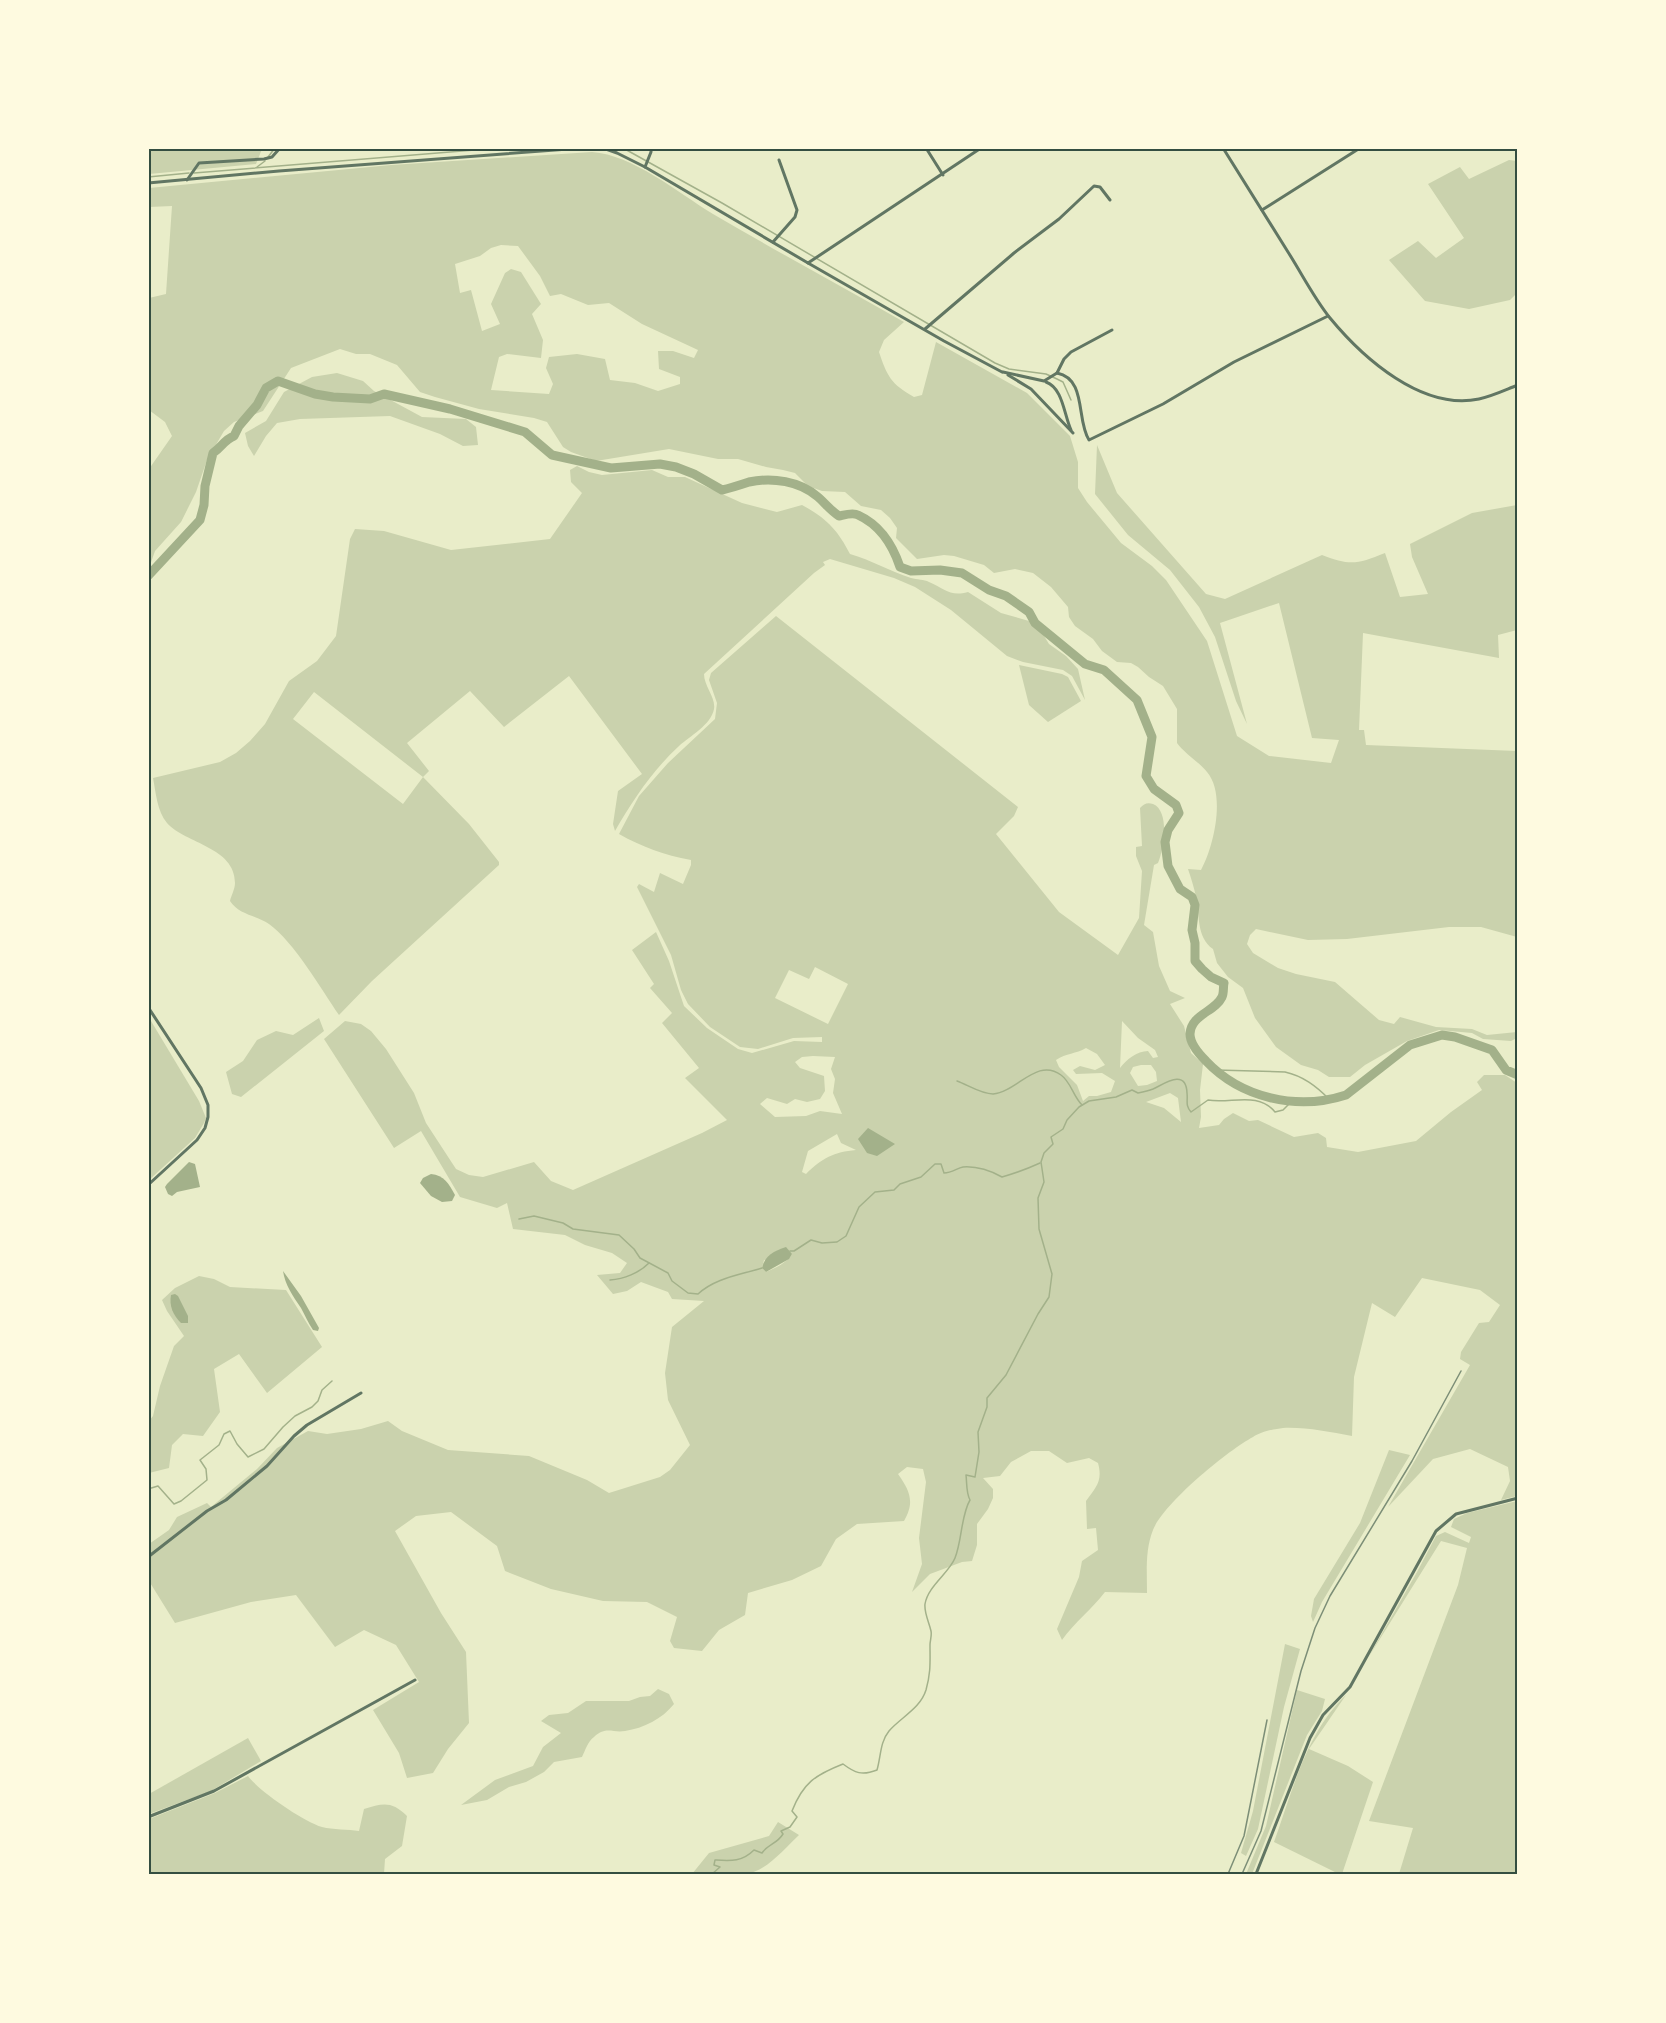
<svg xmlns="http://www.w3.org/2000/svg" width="1666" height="2023" font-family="'Archivo Narrow',sans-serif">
  <rect width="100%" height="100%" fill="#e9edc9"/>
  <!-- green -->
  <g fill="#cad2ad" fill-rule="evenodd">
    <path d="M149,149h113l-6,15 -107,10z"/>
    <path d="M592,152c41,3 85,40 121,62 63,37 128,72 191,108l-20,18 -5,12c8,24 12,32 35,45l8,-2 14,-53 91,51 43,43 8,26v26l9,14 34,41 31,23 14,14 41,61 30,95 32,20 62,7 8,-23 -27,-2 -33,-135 -59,20 27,101 -11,-23 -21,-64 -16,-30 -29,-37 -42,-35 -33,-41 2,-49 20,48 89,101 19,5 97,-44c28,11 36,9 63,-2l15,44 28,-3 -16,-37 -2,-13 62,-31 45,-8v125l-19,5 1,23 -136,-25 -4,97h5l2,15 151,6v186l-36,-10h-32l-102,12 -39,1 -52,-11 -6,6 -3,9 6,9 25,15 18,6 39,8 44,38 15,4 6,-7 36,10 36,2 15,6 30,-3v6l-6,3 -28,-2 -11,-6 -33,-3 -32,11 -42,24 -15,12h-21l-11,-7 -17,-5 -25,-18 -21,-29 -12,-30 -15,-11 -11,-14 -4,-14c-17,-12 -13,-34 -17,-52 -2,-10 -5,-19 -8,-28l13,1c13,-24 25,-76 6,-98 -9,-11 -22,-18 -30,-29v-34l-14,-23 -14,-9 -11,-10 -7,-4 -14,-1 -15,-11 -9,-12 -18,-13 -6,-9 -1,-10 -17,-20 -18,-14 -18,-4 -21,4 -10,-8 -30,-9 -10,-1 -27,4 -21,-21 1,-10 -7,-10 -9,-8 -20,-4 -16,-14 -23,-1 -14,-5 -13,-13 -12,-3 -17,-3 -28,-8h-20l-49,-10 -73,12 -25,-9 -8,-5 -16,-25 -13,-4 -55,-9 -44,-12 -15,-5 -23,-27 -27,-11h-14l-16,-5 -49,19 -28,43 -29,11 -10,9 -17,29 -11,32 -15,30 -26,29 -6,17v-99l23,-33 -7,-14 -16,-12v-112l17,-4 6,-88 -23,1v-19l242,-23zM501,245l17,1 22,30 10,20 11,-2 27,11 21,-2 33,21 56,26 -4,8 -21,-7h-15l1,18 21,8v7l-22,7 -23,-8 -25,-3 -5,-21 -28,-5 -28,3 -3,11 7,16 -4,10 -58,-4 8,-33 8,-3 34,4 2,-18 -11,-26 9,-10 -20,-32 -10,-3 -6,4 -14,31 9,20 -18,7 -11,-41 -11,3 -5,-29 25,-8 11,-8z"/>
    <path d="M1509,160l8,1v132l-7,7 -41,9 -44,-8 -36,-41 29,-19 18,17 28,-20 -36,-54 32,-17 9,12z"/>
    <path d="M337,373l26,8 11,10 48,26 44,2 10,8 2,18 -15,1 -23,-12 -50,-18 -90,3 -23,4 -11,13 -12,20 -6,-10 -3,-13 21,-12 18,-29 28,-15z"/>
    <path d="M577,466l12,6 13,3 50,-5 16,7h17l57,26 35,9 25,-7c24,13 36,25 48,49 21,6 40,17 61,24 6,2 13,1 18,4 16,7 21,15 39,10l33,21 28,8 12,10 8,13 17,12 12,13 7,31 -13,-24 -9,-6 -40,-8 -16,-6 -56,-46 -36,-23 -21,-9 -64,-19 -7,3 2,3 -11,8 -110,101c0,12 12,24 10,35 -3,16 -24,27 -35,37 -27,25 -46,54 -64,85l-2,-7 5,-33 24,-17 -73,-98 -65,51 -34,-36 -63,52 22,28 -6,6 46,47 30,38v3l-127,116 -33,34c-18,-26 -45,-73 -70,-91 -13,-9 -30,-9 -39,-23 1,-5 5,-12 5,-18 0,-36 -49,-39 -68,-60 -10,-12 -11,-30 -14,-45l67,-16 16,-9 14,-12 15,-17 24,-43 28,-20 19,-25 14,-97 5,-10 29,2 67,19 99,-11 32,-46 -11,-11 -1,-12zM314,692l109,85 -20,27 -110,-85z"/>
    <path d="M776,616l242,191 -4,9 -18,18 63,78 59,43 21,-37 3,-47 -6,-15v-9l6,-1 -2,-38c4,-4 7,-6 13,-4 17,7 11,45 5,59l-4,2 -10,60 9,7 6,34 11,25 15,7 -15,6 14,22 7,27 12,11 -3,26 1,27 -2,11 20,-3 5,-6 9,-6 16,8 9,-1 36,17 24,-4 8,5 1,9 31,5 58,-11 35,-29 31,-22 -5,-8 7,-7h21l12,8v413l-16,4 9,-19 -2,-14 -38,-18 -37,10 -45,48 82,-142 -10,-6 1,-7 18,-29 10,-1 11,-17 -20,-15 -58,-12 -27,39 -23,-14 -18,74 -2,59c-23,-4 -46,-9 -69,-8 -9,1 -23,4 -30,9 -26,14 -89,66 -100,93 -8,20 -6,42 -6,63l-42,-1c-13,17 -31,31 -43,48l-5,-11 22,-52 3,-16 16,-11 -2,-22 -9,1 -1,-28c10,-14 17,-20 12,-38l-9,-5 -22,5 -18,-12h-18l-20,11 -11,14 -17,2 10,11v9l-5,11 -11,15v21l-5,16 -10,1 -32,12 -18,18 10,-28 -3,-26 7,-56 -3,-13 -16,-2 -9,7c12,17 17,28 6,47l-47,3 -21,15 -15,27 -29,14 -44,13 -3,22 -26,15 -17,21 -28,-3 -4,-7 7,-24 -30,-15 -44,-1 -52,-12 -46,-18 -8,-25 -46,-34 -35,4 -21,15 46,82 25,39 3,71 -21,26 -15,24 -26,5 -8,-25 -26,-43 46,-28 -23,-37 -32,-15 -29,17 -39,-52 -45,7 -76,21 -26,-42v-37l20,-14 8,-13 30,-14 4,4 46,-38 20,-21 31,-17 19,3 34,-5 27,-8 14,10 46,19 81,6 58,24 22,13 51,-16 10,-7 20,-25 -22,-45 -3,-27 7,-46 32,-26 -32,-2 -4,-7 -27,-10 -14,9 -14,3 -16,-19 23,-2 7,-10 -15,-10 -27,-8 -20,-10 -52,-6 -6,-26 -10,5 -37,-11 -39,-66 -27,17 -70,-109 21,-18 16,3 10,7 15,18 28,44 12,30 30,46 13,6 14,2 51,-15 17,19 22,9 129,-57 25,-13 -42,-42 14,-10 -37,-45 10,-10 -22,-25 4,-4 -22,-34 24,-18 13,29 15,45 23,22 31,21 14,4 42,-12 28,1v-5l-29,1 -35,11 -18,-2 -30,-20 -22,-23 -7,-14 -10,-35 -34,-68 2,-3 15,8 6,-19 23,11 8,-19v-5c-27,-5 -49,-13 -72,-26l20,-38 29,-33 47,-44 2,-16 -8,-23 2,-7zM815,967l33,17 -20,40 -53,-26 14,-28 20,9zM1122,1021l16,17 17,12 3,7 -5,1 -5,-7c-11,0 -22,9 -28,17zM1086,1048l11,6 8,11 -10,5 -15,-4 -7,4 3,4 26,-1 13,8 -4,11 -14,4h-8l-6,5 -6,-16 -18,-18 -3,-7c10,-7 20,-6 30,-12zM813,1056l22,1 -4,12 4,10 -2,14 9,21 -22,-3 -14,5 -31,1 -15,-13 7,-6 20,6 8,-5 12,3 13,-3 5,-8 -1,-15 -24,-8 -5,-6 7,-5zM1141,1065h10l5,7 1,9 -10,4 -9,1 -8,-13 3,-6zM1170,1093l8,5 3,24 -17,-14 -18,-6zM837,1134l4,9 15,7c-22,2 -34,8 -50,24l-4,-2 6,-21zM792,1254c-5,9 -17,14 -26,18l-4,-4 2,-8z"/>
    <path d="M1019,665l43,9 6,3 13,24 -33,21 -19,-17z"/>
    <path d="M148,1016l51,85 7,17 -2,5 -9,15 -46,42z"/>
    <path d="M319,1018l5,13 -83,66 -9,-3 -6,-22 17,-11 14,-21 19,-9 17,4z"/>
    <path d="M199,1276l15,3 16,8 56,3 36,57 -55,46 -28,-39 -25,15 6,43 -17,24 -20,-2 -11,11 -3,23 -20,5v-52l4,-5 7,-30 14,-40 10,-10 -17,-25 -5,-11 13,-12z"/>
    <path d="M1389,1450l21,5 -88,147 -9,20 -2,-6 3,-17 46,-76z"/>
    <path d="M1517,1501v373h-118l14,-46 -44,-7 89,-236 9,-37 -26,-7 -73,117 49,-86 19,-36 9,-4 24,11 2,-6 -20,-10 3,-8 13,-6z"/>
    <path d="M1285,1644l15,5 -16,58 -26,122 -12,27 -5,-3 12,-42z"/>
    <path d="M658,1689l11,5 5,10c-12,15 -30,24 -49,27 -13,2 -19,-5 -31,6 -6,4 -9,14 -12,20l-28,5 -10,10 -18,10 -17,5 -22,13 -26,5 34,-25 38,-14 10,-19 18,-14 -20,-12 8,-6 19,-2 18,-12h43l11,-4 10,-1z"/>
    <path d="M1297,1690l28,9 -3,12 -15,24 -55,139h-6l20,-48z"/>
    <path d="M1346,1695l-37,54 39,17 25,16 -31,92h-3l-65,-32c18,-49 32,-110 72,-147z"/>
    <path d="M248,1738l13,23 -50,30 -62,23v-20z"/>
    <path d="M248,1776c12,16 55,45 74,51 11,3 26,2 37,4l5,-22c19,-6 28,-8 43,7l-5,30 -17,13 -1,15h-235v-55l66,-26z"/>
    <path d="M778,1822l21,13c-15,14 -33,37 -54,39 -17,3 -36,1 -53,0l17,-21 60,-17z"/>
  </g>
  <!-- water -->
  <g fill="#a3b18a">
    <path d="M868,1128l27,16 -18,12 -10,-3 -9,-14z"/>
    <path d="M189,1162l6,2 5,23 -23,5 -5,4 -4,-2 -3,-7 2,-3z"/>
    <path d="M431,1174c13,1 18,10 24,21l-3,6 -10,1 -11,-6 -11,-13 3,-5z"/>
    <path d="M786,1247l6,7 -3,5 -23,13 -4,-4c3,-13 12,-17 24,-21z"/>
    <path d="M283,1271l18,25 18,32 -1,3 -5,-1c-5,-7 -8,-15 -12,-22 -8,-12 -16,-23 -18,-37z"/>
    <path d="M175,1294l3,2 10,20v7h-7c-8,-8 -12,-17 -10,-28z"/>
  </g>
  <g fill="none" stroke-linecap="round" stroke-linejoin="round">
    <!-- stream -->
    <g stroke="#a3b18a" stroke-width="1.5">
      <path d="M623,148l99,55 273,160 14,6 37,5 11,5 6,3 8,18"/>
      <path d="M268,157l7,-9"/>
      <path d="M257,167l8,-6"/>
      <path d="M194,173l305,-25"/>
      <path d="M148,177l41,-4"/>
      <path d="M1216,1070l69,2c18,4 31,14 44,27"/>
      <path d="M957,1081c11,4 24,13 36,13 24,-2 44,-37 68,-19 10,7 12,21 21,30"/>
      <path d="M519,1219l15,-3 29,7 10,6 46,6 15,14 6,9 28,15 4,8 16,12 10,1c17,-16 42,-19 64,-26"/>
      <path d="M790,1251h4l17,-11 11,3 15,-1 9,-6 13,-29 16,-15 19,-2 6,-6 21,-7 14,-13h6l3,9c8,0 13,-5 19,-6 14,-1 28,4 39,10 14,-4 25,-8 38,-14"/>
      <path d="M610,1280c14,-1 29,-7 39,-17"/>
      <path d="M148,1489l10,-3 16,18 7,-3 26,-21 -1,-11 -6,-9 19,-15 5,-11 6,-3 7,13 11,13 16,-8 19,-22 12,-11 17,-9 6,-6 4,-11 10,-9"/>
      <path d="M712,1874l8,-7 -6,-2 1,-5c16,1 27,2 39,-10l8,3c6,-9 15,-9 21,-19l-2,-3 9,-4 7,-10 -5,-6c11,-28 23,-36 51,-47 12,9 19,12 34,6 4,-14 3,-28 12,-39 12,-14 31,-22 37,-41 5,-18 4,-28 4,-45 0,-5 2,-9 1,-14 -2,-9 -7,-18 -6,-27 3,-18 24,-31 30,-46 7,-17 6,-43 15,-58 -4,-7 -3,-17 -4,-25l9,2 4,-25 -1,-20 9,-25v-9l19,-23 32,-61 11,-17 3,-23 -13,-45 -1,-31 6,-16 -3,-20 3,-9 9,-9 -2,-7 12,-8 4,-9 12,-13 10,-6 27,-4 16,-7 6,3c5,-1 10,-2 15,-4 11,-5 33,-21 34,4 1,8 -2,12 4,19l17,-12c23,4 50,-9 67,12l8,-2 9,-9"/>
    </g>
    <!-- river -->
    <path stroke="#a3b18a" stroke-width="9" d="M148,576l52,-56 4,-15 1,-19 8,-33c9,-6 11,-13 21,-17l5,-10 18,-21 9,-17 12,-7 37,13 18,3 37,2 14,-5 66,15 75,23 27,23 59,13 49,-4 16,3 18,7 28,16c9,-2 18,-5 27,-8 23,-5 51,-1 69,15 7,6 12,13 21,19 5,-1 14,-4 19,-1 22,10 35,31 42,52l11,4 29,-1 22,3 27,17 17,6 23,16 6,11 50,41 19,6 33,30 15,37 -6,39 8,13 22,16 3,8 -11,17 -3,12 3,24 12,23 12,8 3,8 -3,25 3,13v18l7,8 9,8 13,6c-1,4 0,10 -2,14 -7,15 -31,17 -32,37 0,10 9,20 16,27 35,37 91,50 140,34l64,-50 32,-10 13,2 37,13 14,20 12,5"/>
    <!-- minor -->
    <g stroke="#617663" stroke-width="3">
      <path d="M926,148l17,27"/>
      <path d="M1223,148c22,35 44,70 65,104 14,22 26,46 42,66 33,40 92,93 149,81 14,-3 26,-9 39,-14"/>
      <path d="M645,167l6,-15v-4"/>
      <path d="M187,180l12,-17 65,-4 8,-2 8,-9"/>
      <path d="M1262,210l98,-62"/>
      <path d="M773,242l22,-25 2,-7 -18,-50"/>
      <path d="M808,263l136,78 58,31"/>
      <path d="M925,329l89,-76 45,-34 35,-33 6,1 10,13"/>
      <path d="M1003,372l41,9 13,-8c30,6 19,47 32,67l74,-36 71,-42 94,-46"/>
      <path d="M1057,373l7,-14 7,-7 41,-22"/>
      <path d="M1008,375l23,14 42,44"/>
      <path d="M1046,382c17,6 18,33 25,48"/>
      <path d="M148,1007l53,81 7,17v12l-3,11 -8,12 -49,45"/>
      <path d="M148,1557l59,-46 19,-11 41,-34 27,-30 13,-11 54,-32"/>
      <path d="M148,1817l66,-26 201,-111"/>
      <path d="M1256,1874l54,-136 13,-23 27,-28 86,-156 20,-17 62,-16"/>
    </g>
    <!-- tertiary -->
    <g stroke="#617663" stroke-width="3">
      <path d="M603,148l14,5 28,14 163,96 173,-115"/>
      <path d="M148,183l131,-12 303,-23"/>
    </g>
    <!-- rail -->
    <g stroke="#7c8e77" stroke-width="1.5">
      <path d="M1228,1874l16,-38 23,-116"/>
      <path d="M1242,1874l19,-43 40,-160 14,-43 15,-32 82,-135 49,-90"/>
    </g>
  </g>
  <!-- border -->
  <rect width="1666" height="2023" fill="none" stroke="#fefae0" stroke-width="300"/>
  <rect x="150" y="150" width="1366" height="1723" fill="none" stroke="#344e41" stroke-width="2"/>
</svg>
